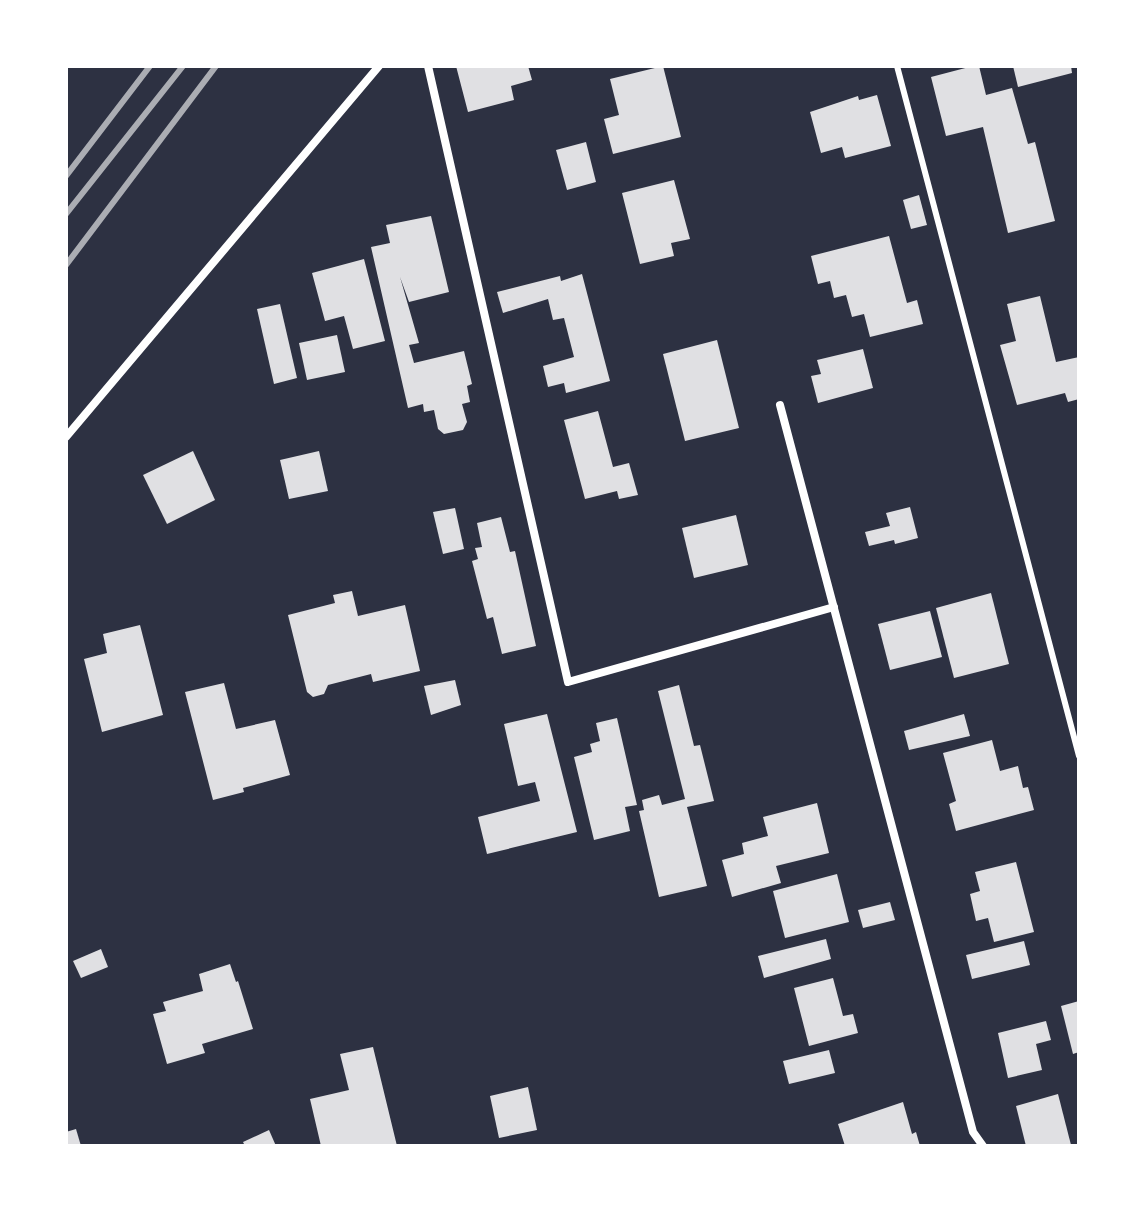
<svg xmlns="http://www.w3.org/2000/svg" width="1145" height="1212" font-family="Barlow,sans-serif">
  <rect width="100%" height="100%" fill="#2d3142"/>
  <!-- building -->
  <g fill="#e0e0e3">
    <path d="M456,66h72l4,14 -21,6 3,14 -46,12z"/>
    <path d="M663,66l18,71 -68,17 -9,-35 15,-4 -9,-36z"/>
    <path d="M973,66h6l7,29 26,-7 16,56 7,-2 20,79 -47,12 -25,-106 -37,9 -15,-59z"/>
    <path d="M1013,66h58l1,7 -54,14z"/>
    <path d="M877,95l14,51 -46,12 -3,-11 -21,6 -11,-41 48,-16 1,4z"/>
    <path d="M586,142l10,40 -29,8 -11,-40z"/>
    <path d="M674,180l16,59 -19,4 3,13 -34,8 -18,-71z"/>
    <path d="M919,195l8,30 -16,4 -8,-29z"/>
    <path d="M431,216l18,76 -40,10 -9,-25 19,66 -10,2 5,18 50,-12 8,33 -5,2 3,16 -8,2 5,18 -4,8 -19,4 -6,-5 -4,-19 -10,2 -1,-8 -15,4 -37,-161 19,-4 -4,-18z"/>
    <path d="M889,236l18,67 10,-3 6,24 -53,13 -6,-23 -12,3 -6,-22 -12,3 -4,-17 -12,3 -7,-28z"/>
    <path d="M364,259l21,82 -32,8 -9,-33 -19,5 -13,-48z"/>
    <path d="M582,274l28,107 -44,12 -2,-10 -16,4 -5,-21 31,-9 -10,-39 -11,2 -5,-21 -45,14 -6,-21 63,-16 1,5z"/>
    <path d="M1040,296l16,66 23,-5v42l-11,3 -3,-9 -48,12 -17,-60 16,-4 -9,-37z"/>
    <path d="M280,304l17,74 -23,6 -17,-75z"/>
    <path d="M337,335l8,37 -38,8 -8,-37z"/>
    <path d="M717,340l22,88 -54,13 -22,-87z"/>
    <path d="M863,349l10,39 -55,15 -7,-27 10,-2 -4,-14z"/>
    <path d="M598,411l15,56 16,-4 9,32 -19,4 -2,-8 -32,8 -21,-79z"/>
    <path d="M193,451l22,49 -48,24 -24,-49z"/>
    <path d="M319,451l9,40 -39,8 -9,-39z"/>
    <path d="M910,507l8,31 -23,6 -1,-4 -25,6 -4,-14 25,-6 -4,-13z"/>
    <path d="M455,508l9,41 -21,5 -10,-42z"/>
    <path d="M736,515l12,50 -54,13 -12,-50z"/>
    <path d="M501,517l9,35 5,-1 21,95 -34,8 -9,-37 -6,2 -15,-58 6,-2 -3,-11 7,-1 -5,-24z"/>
    <path d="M352,591l6,25 47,-11 15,66 -47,11 -2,-8 -43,11 -4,9 -11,3 -6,-5 -19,-77 47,-12 -2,-8z"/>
    <path d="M991,593l18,71 -55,14 -18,-70z"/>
    <path d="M930,611l12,46 -52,13 -12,-46z"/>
    <path d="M140,625l23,90 -61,17 -18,-73 23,-6 -4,-19z"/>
    <path d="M455,680l6,25 -30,10 -7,-29z"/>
    <path d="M224,683l12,46 39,-9 15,55 -47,13 1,4 -31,8 -28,-108z"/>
    <path d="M679,685l15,61 6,-1 14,56 -27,6 20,79 -48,11 -20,-86 5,-1 -2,-10 17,-5 3,10 23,-6 -27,-108z"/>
    <path d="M547,714l30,118 -90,22 -9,-37 62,-16 -5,-19 -17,4 -14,-62z"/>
    <path d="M964,714l6,22 -61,14 -5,-19z"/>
    <path d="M617,718l20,87 -12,2 5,24 -36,9 -20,-83 18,-5 -2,-8 10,-3 -4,-18z"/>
    <path d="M992,740l8,31 18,-5 5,22 5,-1 6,23 -78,21 -7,-27 7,-3 -13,-48z"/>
    <path d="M817,803l12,50 -53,13 5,17 -49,14 -10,-37 22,-6 -2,-11 26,-7 -5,-19z"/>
    <path d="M1016,862l18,70 -40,10 -6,-24 -12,3 -6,-27 10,-3 -5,-19z"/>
    <path d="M837,874l12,48 -64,16 -12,-47z"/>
    <path d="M890,902l5,18 -32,8 -5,-18z"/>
    <path d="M826,939l5,20 -67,19 -6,-22z"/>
    <path d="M1024,941l6,24 -58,14 -6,-24z"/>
    <path d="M101,949l7,18 -27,11 -8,-17z"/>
    <path d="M230,964l6,18 2,-1 15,48 -51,15 3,9 -38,11 -14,-50 13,-3 -3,-9 40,-11 -4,-17z"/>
    <path d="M833,978l10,38 10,-2 5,19 -49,13 -15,-58z"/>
    <path d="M1079,1001v51l-6,2 -12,-48z"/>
    <path d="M1046,1021l5,19 -15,4 6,26 -34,8 -10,-45z"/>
    <path d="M373,1047l24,99h-76l-11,-47 39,-9 -9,-36z"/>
    <path d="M829,1050l6,23 -46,11 -6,-23z"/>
    <path d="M528,1087l9,43 -38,8 -9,-42z"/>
    <path d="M1058,1094l13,51 -45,1 -10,-40z"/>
    <path d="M903,1102l9,32 4,-2 4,14h-75l-7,-22z"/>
    <path d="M76,1129l5,17h-15v-14z"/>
    <path d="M269,1130l7,16h-31l-2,-4z"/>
  </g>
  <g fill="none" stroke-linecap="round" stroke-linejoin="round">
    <!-- service -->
    <path stroke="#fff" stroke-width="6" d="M897,66l182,690"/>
    <!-- minor -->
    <g stroke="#fff" stroke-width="8">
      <path d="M428,66l140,616 266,-75"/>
      <path d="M780,405l193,727 10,14"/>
      <path d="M66,437l313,-371"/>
    </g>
    <!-- rail -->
    <g stroke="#abadb3" stroke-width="6">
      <path d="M66,176l84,-110"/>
      <path d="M66,214l117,-148"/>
      <path d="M66,265l150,-199"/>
    </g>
  </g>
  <!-- border -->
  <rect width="1145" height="1212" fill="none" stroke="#ffffff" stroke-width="136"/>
</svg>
